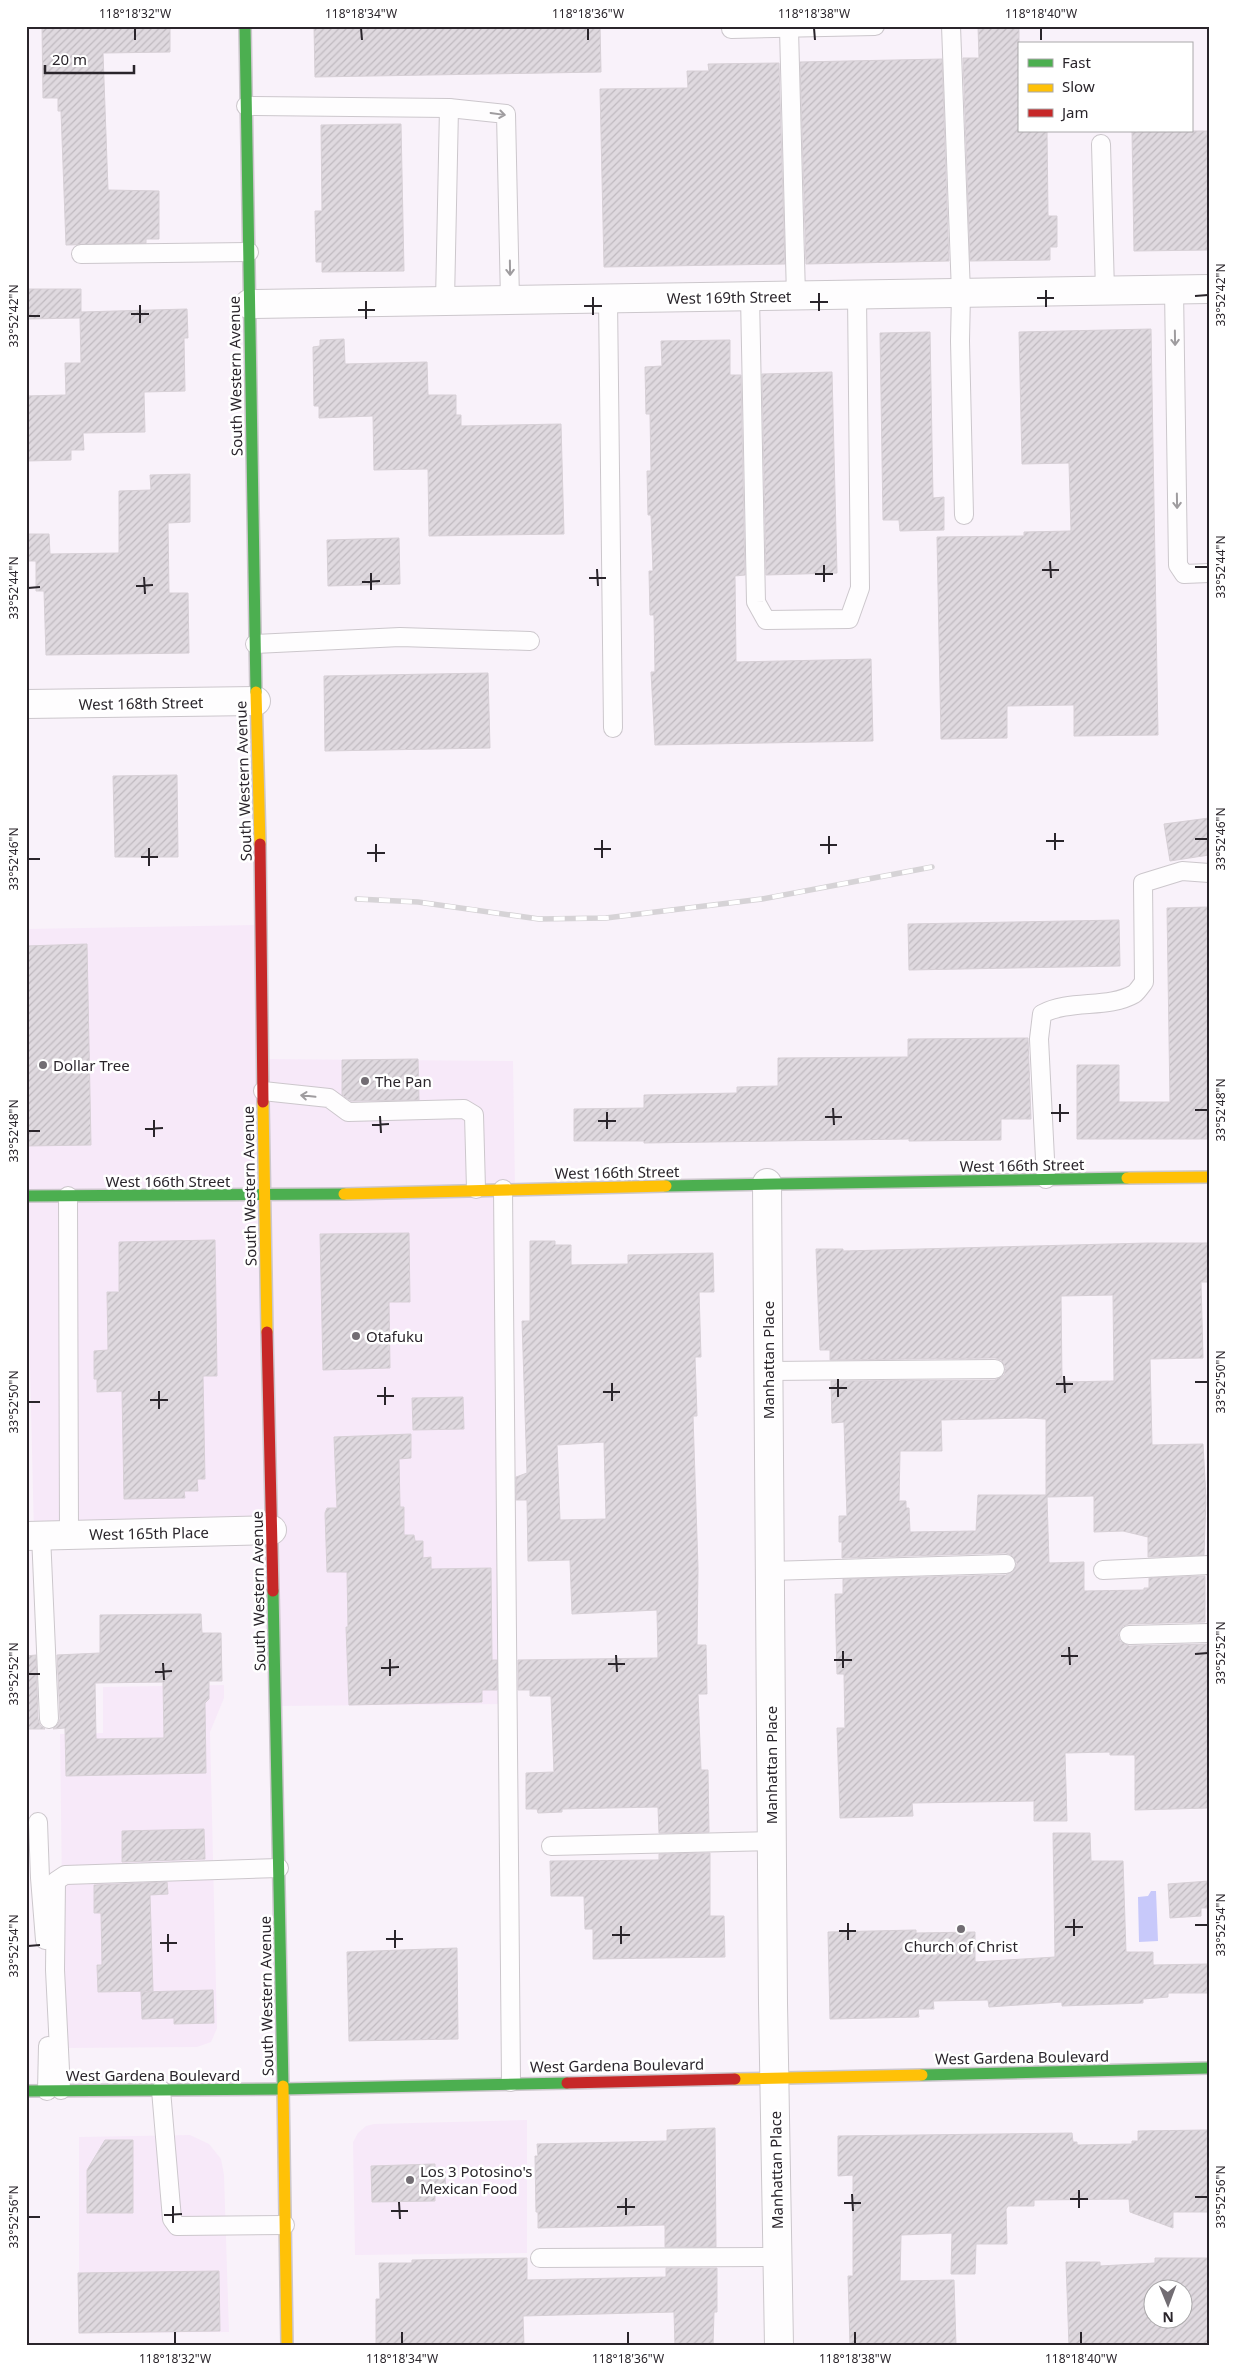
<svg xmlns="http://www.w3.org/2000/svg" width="1235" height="2372" font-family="'Noto Sans',sans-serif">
  <defs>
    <pattern id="building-hatch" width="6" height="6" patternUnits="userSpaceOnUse" patternTransform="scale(1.25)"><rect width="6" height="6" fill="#dfd9df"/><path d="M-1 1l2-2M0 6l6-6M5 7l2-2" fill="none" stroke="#c0bac0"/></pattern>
  </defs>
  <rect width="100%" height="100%" fill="#f9f2fa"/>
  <!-- built -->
  <g fill="#f7e9f9">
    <path d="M261,925l2,134 250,2 2,128h-12l4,515 -231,2 -4,-176 -238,5 -8,-339v-267z"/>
    <path d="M224,1685v13l-14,34 7,296 -6,14 -14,5 -133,1 -4,-314 43,-1v-46z"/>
    <path d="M527,2120v133l-172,2 -2,-113 5,-9 8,-7 8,-2z"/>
    <path d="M190,2135l19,9 12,15 3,16 5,157 -150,1v-196z"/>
  </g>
  <!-- water -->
  <path fill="#c8c9fa" d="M1151,1891h5l2,50 -19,1 -1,-45 10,-1z"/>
  <!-- building -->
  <g fill="url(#building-hatch)" stroke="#d7d0d6" fill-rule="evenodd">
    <path d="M42,26h128v26l-67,1 5,137 51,1v48h-13v4l-80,2 -5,-134h-3v-13h-15z"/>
    <path d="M314,26h286l1,46 -286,5z"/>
    <path d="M978,26h41v105h28l1,85h9v31h-7v13l-80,1 -7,-203h16z"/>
    <path d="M942,59l7,202 -143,3 -6,-202z"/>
    <path d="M779,63l6,201 -181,3 -4,-178 88,-1 -1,-17h22l-1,-7z"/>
    <path d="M401,124l3,147 -82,1v-10h-6l-1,-51h7l-1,-86z"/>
    <path d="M1132,131h77v119l-75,1z"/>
    <path d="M26,289h55v23l106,-3 1,29h-4l1,53 -41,1 1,40 -62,1 1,17h-13v10l-45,1v-65l40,-1 -1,-32h16l-1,-45 -54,1z"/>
    <path d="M1151,329l7,406 -84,1v-31l-67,1v32l-66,1 -4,-202 87,-1v-4l47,-1 -2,-68 -47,1 -3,-132z"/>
    <path d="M930,332l3,166 11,-1v33l-44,1 -1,-11h-16l-3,-187z"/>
    <path d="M344,339l1,25 82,-2 1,33h28v20h5v11l100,-2 3,110 -135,2 -1,-67 -54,1 -1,-54 -54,2v-12h-5l-1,-59 7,-1v-6z"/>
    <path d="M730,340v35h11l4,200 -10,1 1,86 135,-3 2,82 -218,4 -4,-73h4l-1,-57h-4l-1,-44h4l-2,-56h-3l-1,-44h4l-1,-57h-4l-1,-47 17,-1 -1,-25z"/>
    <path d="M832,372l5,201 -71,2 -4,-201z"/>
    <path d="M190,474v48l-22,1 1,70h19l1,60 -143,2 -2,-64h-8v-30h-10v-27h23l1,20 69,-1v-62l32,-1 -1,-15z"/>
    <path d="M399,538l1,46 -72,2 -1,-46z"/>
    <path d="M488,673l2,75 -165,3 -1,-75z"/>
    <path d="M177,775l1,82h-63l-2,-81z"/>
    <path d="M1209,818v37l-39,6 -6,-37z"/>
    <path d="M1209,907v232h-132v-74h42v37h51l-3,-194z"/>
    <path d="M1119,920l1,46 -211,4 -1,-46z"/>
    <path d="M87,944l4,201 -65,1v-200z"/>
    <path d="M1028,1038l3,81h-30v21l-92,1v-2l-265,4v-2h-70v-32l70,-1v-13l93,-2v-6l41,-1v-28l130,-1v-18z"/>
    <path d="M418,1059l1,41 -68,1 -9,-6v-35z"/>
    <path d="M409,1233l1,69h-21l1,66 -67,2 -3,-136z"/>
    <path d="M215,1240l2,136h-14l2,103h-8l1,12h-14l1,7 -61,1 -2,-108 -25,1v-13h-3v-28l14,-1 -1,-58h12v-50z"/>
    <path d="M530,1241h25v4h16v20l57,-1v-9l85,-2 1,39h-15l2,65h-6l2,59h-4l5,152 -1,77h9l1,49h-9l3,76h7l1,62 -50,1 -1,-26 -96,2v3l-24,1 -1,-4h-11v-36l28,-1 -3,-76h-21v-6h-12v-30l140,-2 -1,-48 -85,4 -2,-54 -42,1 -1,-61h-11v-23l11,-4 -5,-152h8zM604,1442l2,77 -46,1 -3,-75z"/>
    <path d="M1148,1243h61v39h-8l2,76 -53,1 2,86 51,-1 3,54 -2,57 -56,2v-20l-25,-6 -29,1v-36l-47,1 2,66 35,-1v29l60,-1v-2h5v-10l56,-2v46l-76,2 -6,2 -5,9 2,6 9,5 80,-2v164l-74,2v-55h-25v-3l-45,1 2,68h-33v-20l-122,2 1,13 -73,2 -3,-90h8l-1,-54h-7l-2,-80h8v-15l163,-4 9,-6 2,-6 -6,-8 -5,-2 -164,5v-16h-3v-26h8l-3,-94 -12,1 -1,-42 164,-1 9,-5 2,-7 -5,-8 -6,-2 -165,2v-10h-10l-4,-101h27v2zM1113,1295l1,86 -52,1 -1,-86zM1026,1418l20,1v76h-68l-2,36 -66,1 -1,-24h-3v-7h-7l1,-50h42l-1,-31z"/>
    <path d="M463,1397l1,32 -51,1 -1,-32z"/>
    <path d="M411,1434v24l-12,1 1,48h4v28h10l1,6h8v17l8,-1v12l60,-1 1,92h5v30h-15v12l-133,3 -3,-78h2l-1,-55h-20l-2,-59 2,-5h10l-3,-71z"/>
    <path d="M201,1614l1,19h19l1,48h-13v18l-4,4 1,70 -140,3 -1,-48 -12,1 5,-5 2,-5 -3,-64 43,-2v-38zM163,1682l1,56 -68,1 -1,-56z"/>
    <path d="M36,1655l2,64 2,6 5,4h-19v-73z"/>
    <path d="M204,1829l1,30 -83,3v-31z"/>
    <path d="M1053,1833h37l1,28h32l3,91h27v13l56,-1v29h-41v4l-25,2v4l-81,3v-4l-73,5 -1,-7 -55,1 1,8h-16l1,8 -89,2 -2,-87 88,-2v3l59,-1v30l80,-5z"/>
    <path d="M710,1853v63h14l1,41 -132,2v-30h-8l-1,-33h-33l-1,-35 109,-1v-6z"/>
    <path d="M1209,1881v27h-8v8l-31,2 -2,-34z"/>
    <path d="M167,1882l1,12 -18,1 3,96 -55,1 -1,-27h5l-1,-52h-7v-28z"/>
    <path d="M457,1948l1,91 -109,2 -2,-89z"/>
    <path d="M213,1990l1,33 -40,1v-6l-32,1 -1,-27z"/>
    <path d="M715,2128l1,119h-51v-22l-127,3v-16h-2l-1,-56h3l-1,-12 130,-3v-11z"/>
    <path d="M1209,2130v82h-36v16l-43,-16 -1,-13 -95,1v6h-26l-2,3 1,35h-31l-1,30h-24l1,-41 -51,2 -1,46 54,-1 2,66h-106l-2,-70h5v-101l-15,1v-40l234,-3 1,9h4v3l55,-1v-3h6v-10z"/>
    <path d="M105,2140h28v73h-46v-43z"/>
    <path d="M435,2164v6h10l1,25h-11v6l-63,1 -1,-36z"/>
    <path d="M527,2258v22l139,-3v-9h51v44h-3l-1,34h-38l-1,-34 -151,4 1,30h-148v-47h4l-1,-36h33v-3z"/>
    <path d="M1155,2258h54v88h-140l-3,-84h34v4l55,-3zM1152,2290h30v30h-30z"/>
    <path d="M219,2271l1,60 -141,2 -1,-60z"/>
  </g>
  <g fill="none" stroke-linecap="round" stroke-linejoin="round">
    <defs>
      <g id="lane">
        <path d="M731,26v3l144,-3"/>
        <path d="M951,26l10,267 -1,48 4,174"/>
        <path d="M789,29l7,267"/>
        <path d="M246,106l203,2 57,6 4,186"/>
        <path d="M1101,144l4,147"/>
        <path d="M81,254l168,-2"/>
        <path d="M1174,289l4,276 6,9 25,-1"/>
        <path d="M750,296l6,306 10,18 83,-1 11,-31 -3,-293"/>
        <path d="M608,298l5,430"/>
        <path d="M445,301l4,-193"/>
        <path d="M255,644l145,-7 130,4"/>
        <path d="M263,1091l66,7 19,14 116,-3 10,6 2,74"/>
        <path d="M1046,1179l-7,-140 3,-25c28,-15 66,-5 92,-20 3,-2 7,-8 10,-12l-1,-99 39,-12 27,2"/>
        <path d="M503,1189l8,893"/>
        <path d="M68,1196l1,339"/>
        <path d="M768,1371l227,-2"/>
        <path d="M41,1535l8,184"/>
        <path d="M1103,1570l106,-5"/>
        <path d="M769,1571l237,-7"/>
        <path d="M1129,1635l80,-2"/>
        <path d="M38,1822l2,56 5,62"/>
        <path d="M551,1846l220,-5"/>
        <path d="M61,2090l-6,-120 1,-89 9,-6 214,-7"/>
        <path d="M161,2090l11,129 5,7 108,-1"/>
        <path d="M47,2091l1,-45"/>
        <path d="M540,2258l237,-1"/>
      </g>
      <g id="street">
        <path d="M249,304l960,-15"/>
        <path d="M26,704l230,-3"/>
        <path d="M767,1183l6,820 6,343"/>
        <path d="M26,1536l246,-6"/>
      </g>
      <g id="fast">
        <path d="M245,26l11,666"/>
        <path d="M666,1186l461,-8"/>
        <path d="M26,1196l318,-2"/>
        <path d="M273,1591l10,495"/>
        <path d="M922,2075l287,-7"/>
        <path d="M26,2091l257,-2 284,-6"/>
      </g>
      <g id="slow">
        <path d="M256,692l4,152"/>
        <path d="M263,1102l4,230"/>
        <path d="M1127,1178l82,-1"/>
        <path d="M344,1194l322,-8"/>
        <path d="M735,2079l187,-4"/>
        <path d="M283,2086l4,260"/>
      </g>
      <g id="jam">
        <path d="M260,844l3,258"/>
        <path d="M267,1332l6,259"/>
        <path d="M567,2083l168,-4"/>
      </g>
    </defs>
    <!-- lane casing -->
    <use href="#lane" stroke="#ccc7cc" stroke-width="20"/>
    <!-- street casing -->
    <use href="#street" stroke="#ccc7cc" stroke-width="30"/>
    <!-- fast casing -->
    <use href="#fast" stroke="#ccc7cc" stroke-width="14"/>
    <!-- slow casing -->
    <use href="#slow" stroke="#ccc7cc" stroke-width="14"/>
    <!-- jam casing -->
    <use href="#jam" stroke="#ccc7cc" stroke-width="14"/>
    <!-- lane -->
    <use href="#lane" stroke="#fefdfe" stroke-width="18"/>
    <!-- street -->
    <use href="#street" stroke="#fefdfe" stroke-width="28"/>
    <!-- fast -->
    <use href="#fast" stroke="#4caf50" stroke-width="11"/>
    <!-- slow -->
    <use href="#slow" stroke="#ffc107" stroke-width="11"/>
    <!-- jam -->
    <use href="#jam" stroke="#c62828" stroke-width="11"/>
    <defs>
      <path id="rail" d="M357,899l61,3 121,17 67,-1 156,-19 170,-32"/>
    </defs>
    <!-- rail casing -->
    <use href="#rail" stroke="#d6d3d6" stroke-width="5.5"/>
    <!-- rail -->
    <use href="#rail" stroke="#fff" stroke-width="4" stroke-dasharray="11" stroke-linecap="butt"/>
  </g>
  <!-- one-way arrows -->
  <defs><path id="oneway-shaft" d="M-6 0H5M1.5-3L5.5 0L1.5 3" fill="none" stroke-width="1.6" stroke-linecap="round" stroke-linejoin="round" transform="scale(1.25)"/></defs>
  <g stroke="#9f9c9f">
    <use href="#oneway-shaft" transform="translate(498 114) rotate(8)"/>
    <use href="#oneway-shaft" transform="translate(510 268) rotate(89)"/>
    <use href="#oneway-shaft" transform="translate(1175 338) rotate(89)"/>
    <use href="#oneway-shaft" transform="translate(1177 501) rotate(89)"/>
    <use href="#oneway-shaft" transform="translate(308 1096) rotate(-174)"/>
  </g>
  <!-- ticks -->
  <path fill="none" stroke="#2a252b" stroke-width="2" d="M135,28v12M361,28l1,12M588,28v12M814,28l1,12M1041,28v12M1046,290v17M819,293v18M1195,296l13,-1M593,297v18M1037,298h17M366,301v18M810,302h18M140,305v18M584,306h18M358,310h17M131,314h18M28,316h12M1050,561l1,17M824,565v17M1195,567h13M597,569l1,17M1042,570h17M371,573v17M815,574h18M144,577l1,17M589,578h17M362,582l18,-1M136,586l17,-1M28,588l12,-1M1055,833v17M829,836v18M1195,839h13M602,840v18M1046,841h18M376,844v18M820,845h17M149,848v18M594,849h17M367,853h18M141,857h17M28,859h12M1060,1104v18M833,1108l1,17M1195,1110h13M607,1112v17M1051,1113h18M380,1116l1,17M825,1117h17M154,1120v17M598,1121h18M372,1125l17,-1M145,1129l18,-1M28,1131h12M1064,1376l1,17M838,1379v18M1195,1382h13M612,1383v18M1056,1384h17M385,1387v18M829,1388h18M159,1391v18M603,1392h17M377,1396h17M150,1400h18M28,1402h12M1069,1647l1,18M843,1651v17M1195,1654l13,-1M616,1655l1,17M1061,1656h17M390,1659v17M834,1660h18M163,1663l1,17M608,1664h17M381,1668l18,-1M155,1672l17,-1M28,1674h12M1074,1919v17M848,1923v17M1195,1925h13M621,1926v18M1065,1927h18M395,1930v18M839,1931h17M168,1934v18M612,1935h18M386,1939h17M160,1943h17M28,1946l12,-1M1079,2190v18M852,2194l1,17M1195,2197h13M626,2198v17M1070,2199h18M399,2202l1,17M844,2203h17M173,2206v17M617,2207h18M391,2211h17M164,2215l18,-1M28,2217h12M175,2332v12M402,2332v12M628,2332v12M855,2332v12M1081,2332v12"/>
  <!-- markers -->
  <g fill="#726d73" stroke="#fff" stroke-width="2">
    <circle cx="43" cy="1065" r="5"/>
    <circle cx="365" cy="1081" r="5"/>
    <circle cx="356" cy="1336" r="5"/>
    <circle cx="961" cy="1929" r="5"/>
    <circle cx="410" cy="2180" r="5"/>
  </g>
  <g text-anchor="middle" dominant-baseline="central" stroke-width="5" stroke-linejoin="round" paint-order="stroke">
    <!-- street labels -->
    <g font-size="15" fill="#2a252b" stroke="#fff">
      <text transform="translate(729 297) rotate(-1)">West 169th Street</text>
      <text transform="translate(235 376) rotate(-91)">South Western Avenue</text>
      <text transform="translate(141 703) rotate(-1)">West 168th Street</text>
      <text transform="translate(243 781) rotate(-92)">South Western Avenue</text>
      <text transform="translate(1022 1165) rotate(-1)">West 166th Street</text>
      <text transform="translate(617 1172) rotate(-1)">West 166th Street</text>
      <text x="168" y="1181">West 166th Street</text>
      <text transform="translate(249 1186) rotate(-91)">South Western Avenue</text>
      <text transform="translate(768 1360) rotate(-90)">Manhattan Place</text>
      <text transform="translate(149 1533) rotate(-1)">West 165th Place</text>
      <text transform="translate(258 1591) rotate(-91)">South Western Avenue</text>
      <text transform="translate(771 1765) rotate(-90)">Manhattan Place</text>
      <text transform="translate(266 1996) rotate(-91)">South Western Avenue</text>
      <text transform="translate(1022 2057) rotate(-1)">West Gardena Boulevard</text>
      <text transform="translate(617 2065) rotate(-1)">West Gardena Boulevard</text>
      <text x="153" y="2075">West Gardena Boulevard</text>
      <text transform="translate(776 2170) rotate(-91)">Manhattan Place</text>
    </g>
    <!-- poi labels -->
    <g font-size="15" fill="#2a252b" stroke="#fff" text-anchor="start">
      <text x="53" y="1065">Dollar Tree</text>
      <text x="375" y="1081">The Pan</text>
      <text x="366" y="1336">Otafuku</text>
      <text x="961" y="1946" text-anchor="middle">Church of Christ</text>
      <text x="420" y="2171">Los 3 Potosino's<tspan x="420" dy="17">Mexican Food</tspan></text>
    </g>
  </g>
  <!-- border -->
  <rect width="1235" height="2372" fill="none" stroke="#ffffff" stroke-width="55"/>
  <!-- legend -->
  <rect x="1018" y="42" width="175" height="90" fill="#ffffff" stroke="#aaa8aa"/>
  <rect x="1028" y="59" width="25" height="8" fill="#4caf50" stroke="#aaa8aa"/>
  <text x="1062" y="68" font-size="15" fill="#2a252b">Fast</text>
  <rect x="1028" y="84" width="25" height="8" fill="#ffc107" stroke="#aaa8aa"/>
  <text x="1062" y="92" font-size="15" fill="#2a252b">Slow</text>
  <rect x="1028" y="109" width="25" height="8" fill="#c62828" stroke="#aaa8aa"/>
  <text x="1062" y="118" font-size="15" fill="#2a252b">Jam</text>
  <!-- north arrow -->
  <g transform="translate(1168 2304) rotate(179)"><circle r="24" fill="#ffffff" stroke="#aaa8aa"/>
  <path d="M0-4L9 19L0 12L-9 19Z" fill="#726d73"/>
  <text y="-8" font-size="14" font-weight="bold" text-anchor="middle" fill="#2a252b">N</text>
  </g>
  <!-- scale -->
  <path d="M45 65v8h89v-8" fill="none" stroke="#2a252b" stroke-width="2.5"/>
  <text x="52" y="65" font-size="15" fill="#2a252b" stroke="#ffffff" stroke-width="4" paint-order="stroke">20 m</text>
  <rect x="28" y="28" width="1180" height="2316" fill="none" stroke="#2a252b" stroke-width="2"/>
  <g font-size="12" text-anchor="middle" fill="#2a252b">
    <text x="135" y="18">118°18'32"W</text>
    <text x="361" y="18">118°18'34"W</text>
    <text x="588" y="18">118°18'36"W</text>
    <text x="814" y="18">118°18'38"W</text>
    <text x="1041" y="18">118°18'40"W</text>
    <text transform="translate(1221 295) rotate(-90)" y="4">33°52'42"N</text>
    <text transform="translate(14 316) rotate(-90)" y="4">33°52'42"N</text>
    <text transform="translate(1221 567) rotate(-90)" y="4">33°52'44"N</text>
    <text transform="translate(14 588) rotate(-90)" y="4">33°52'44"N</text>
    <text transform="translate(1221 839) rotate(-90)" y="4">33°52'46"N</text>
    <text transform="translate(14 859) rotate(-90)" y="4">33°52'46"N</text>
    <text transform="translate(1221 1110) rotate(-90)" y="4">33°52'48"N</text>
    <text transform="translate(14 1131) rotate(-90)" y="4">33°52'48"N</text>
    <text transform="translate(1221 1382) rotate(-90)" y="4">33°52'50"N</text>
    <text transform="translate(14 1402) rotate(-90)" y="4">33°52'50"N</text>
    <text transform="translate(1221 1653) rotate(-90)" y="4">33°52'52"N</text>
    <text transform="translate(14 1674) rotate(-90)" y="4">33°52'52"N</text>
    <text transform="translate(1221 1925) rotate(-90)" y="4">33°52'54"N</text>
    <text transform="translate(14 1946) rotate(-90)" y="4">33°52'54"N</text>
    <text transform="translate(1221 2197) rotate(-90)" y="4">33°52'56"N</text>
    <text transform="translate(14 2217) rotate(-90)" y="4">33°52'56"N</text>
    <text x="175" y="2363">118°18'32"W</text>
    <text x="402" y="2363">118°18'34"W</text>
    <text x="628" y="2363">118°18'36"W</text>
    <text x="855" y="2363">118°18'38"W</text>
    <text x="1081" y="2363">118°18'40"W</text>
  </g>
</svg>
